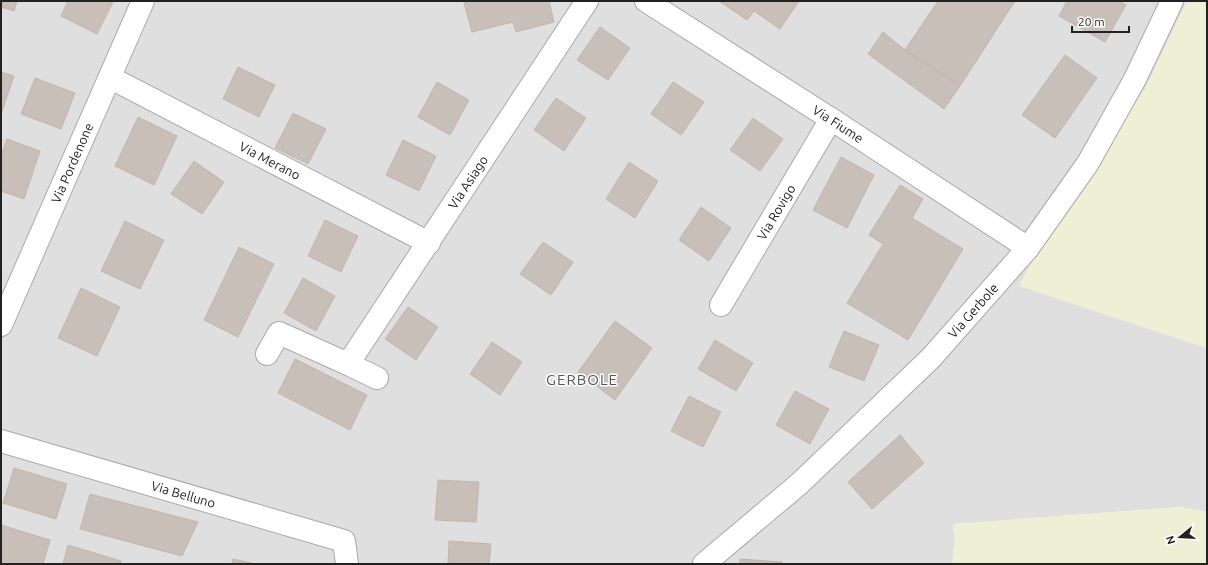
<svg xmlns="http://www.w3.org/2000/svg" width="1208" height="565" font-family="Ubuntu,sans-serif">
  <rect width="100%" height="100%" fill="#f2efe9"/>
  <!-- residential -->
  <path fill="#e0dfdf" d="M1,1h1186l-41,86 -127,198 188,63v164l-27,-5 -226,17 1,16 -3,24h-951z"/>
  <!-- farmland -->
  <g fill="#eef0d5">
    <path d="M1187,1h20v347l-188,-62 16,-30 59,-87 52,-82z"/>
    <path d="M1180,507l27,5v52h-255l3,-24 -2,-16z"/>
  </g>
  <!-- building -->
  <g fill="#c7bfb8" stroke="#c4b6ab">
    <path d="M1,1h16l-3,10 -13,-4z"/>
    <path d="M68,1h42l3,1 -16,32 -36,-18z"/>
    <path d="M471,1h78l5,21 -38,10 -3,-10 -41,10 -8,-29z"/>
    <path d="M719,1h80l-19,28 -26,-18 -7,9z"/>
    <path d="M938,1h77l-55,85 -55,-36z"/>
    <path d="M1067,1h52l7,4 -21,37 -46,-26z"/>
    <path d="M600,27l30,21 -22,32 -31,-20z"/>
    <path d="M883,32l22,18 55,36 -16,23 -76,-55z"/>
    <path d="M1065,55l32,23 -42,60 -33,-23z"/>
    <path d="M238,67l37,18 -16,32 -36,-18z"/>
    <path d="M1,72l13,4 -13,38z"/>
    <path d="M35,78l40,15 -14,36 -40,-15z"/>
    <path d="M437,82l32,18 -19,35 -32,-18z"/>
    <path d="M673,82l31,20 -23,33 -30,-21z"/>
    <path d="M556,98l30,20 -22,33 -30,-21z"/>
    <path d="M293,113l33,16 -18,35 -33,-16z"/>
    <path d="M138,117l39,19 -23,49 -39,-19z"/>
    <path d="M753,118l30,21 -23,32 -30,-21z"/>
    <path d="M7,139l33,12 -16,48 -23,-8v-35z"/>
    <path d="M403,140l33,16 -17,35 -33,-16z"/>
    <path d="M841,157l33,18 -27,53 -34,-18z"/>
    <path d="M194,161l30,21 -22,32 -31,-20z"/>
    <path d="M629,162l29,19 -23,37 -29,-19z"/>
    <path d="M900,185l23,14 -11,19 51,31 -55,91 -61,-37 36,-59 -14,-9z"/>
    <path d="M701,207l30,21 -22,33 -30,-21z"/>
    <path d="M325,220l33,16 -17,36 -33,-16z"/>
    <path d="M125,221l39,19 -24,49 -39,-18z"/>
    <path d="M543,242l30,20 -22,33 -31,-21z"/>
    <path d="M239,247l35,17 -36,73 -34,-17z"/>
    <path d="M303,278l32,18 -19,35 -32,-18z"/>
    <path d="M81,288l39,19 -23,49 -39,-18z"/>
    <path d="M408,307l30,20 -22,33 -31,-21z"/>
    <path d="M615,321l37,27 -37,52 -37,-28z"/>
    <path d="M844,331l35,14 -15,36 -35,-14z"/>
    <path d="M715,340l38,23 -17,28 -38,-22z"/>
    <path d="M492,342l30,20 -22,33 -30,-21z"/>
    <path d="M295,359l72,36 -17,35 -72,-37z"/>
    <path d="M795,391l34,18 -19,35 -34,-19z"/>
    <path d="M689,396l32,16 -18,35 -32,-16z"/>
    <path d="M900,435l24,28 -52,46 -24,-27z"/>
    <path d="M14,468l53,16 -11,35 -53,-16z"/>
    <path d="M438,480l41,2 -3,40 -41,-2z"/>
    <path d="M90,494l108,28 -16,34 -102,-27z"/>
    <path d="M1,525l49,15 -7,24h-42z"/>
    <path d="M449,541l42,3 -2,20h-41z"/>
    <path d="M68,545l53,16 -1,3h-57z"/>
    <path d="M233,559l23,5h-24z"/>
    <path d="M740,559l42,3 -1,2h-41z"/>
  </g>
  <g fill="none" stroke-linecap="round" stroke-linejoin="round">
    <defs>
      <g id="minor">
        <path id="s1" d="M646,1l185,118 197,129"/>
        <path id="s2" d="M111,78l318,165"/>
        <path id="s3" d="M721,305l110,-186"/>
        <path id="s4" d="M1,325l142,-324"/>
        <path d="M267,354l12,-21 69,31"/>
        <path id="s5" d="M377,378l-29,-14 239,-363"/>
        <path id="s6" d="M1,441l343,100 3,23"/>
        <path id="s7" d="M704,564l95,-80 132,-126 97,-110 60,-85 47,-84 37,-78"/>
      </g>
    </defs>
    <!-- minor casing -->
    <use href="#minor" stroke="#a9a9a9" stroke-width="24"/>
    <!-- minor -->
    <use href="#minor" stroke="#fff" stroke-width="22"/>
  </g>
  <g text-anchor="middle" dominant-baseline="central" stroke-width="3" stroke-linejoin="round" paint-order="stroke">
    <!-- street labels -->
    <g font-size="13" fill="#222" stroke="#fff">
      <text stroke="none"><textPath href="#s1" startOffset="228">Via Fiume</textPath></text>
      <text stroke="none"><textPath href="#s2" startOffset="179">Via Merano</textPath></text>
      <text stroke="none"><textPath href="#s4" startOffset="177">Via Pordenone</textPath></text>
      <text stroke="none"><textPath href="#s5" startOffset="250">Via Asiago</textPath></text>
      <text stroke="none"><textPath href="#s3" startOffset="108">Via Rovigo</textPath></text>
      <text stroke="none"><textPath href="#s7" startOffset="370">Via Gerbole</textPath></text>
      <text stroke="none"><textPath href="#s6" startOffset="190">Via Belluno</textPath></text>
    </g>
    <!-- quarter labels -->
    <g font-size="15" letter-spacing="1" fill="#555" stroke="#fff">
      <text x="582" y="379">GERBOLE</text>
    </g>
  </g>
  <!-- border -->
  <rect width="1208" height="565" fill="none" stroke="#222222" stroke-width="4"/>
  <!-- north arrow -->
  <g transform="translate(1180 537) rotate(252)" stroke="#ffffff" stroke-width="3" paint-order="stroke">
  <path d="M0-3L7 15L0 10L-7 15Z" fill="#222222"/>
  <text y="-6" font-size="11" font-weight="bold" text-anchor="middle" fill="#222222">N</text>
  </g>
  <!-- scale -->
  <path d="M1072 26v6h57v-6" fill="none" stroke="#222222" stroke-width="2"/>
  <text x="1078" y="26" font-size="12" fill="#222222" stroke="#ffffff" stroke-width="3" paint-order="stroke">20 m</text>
</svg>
